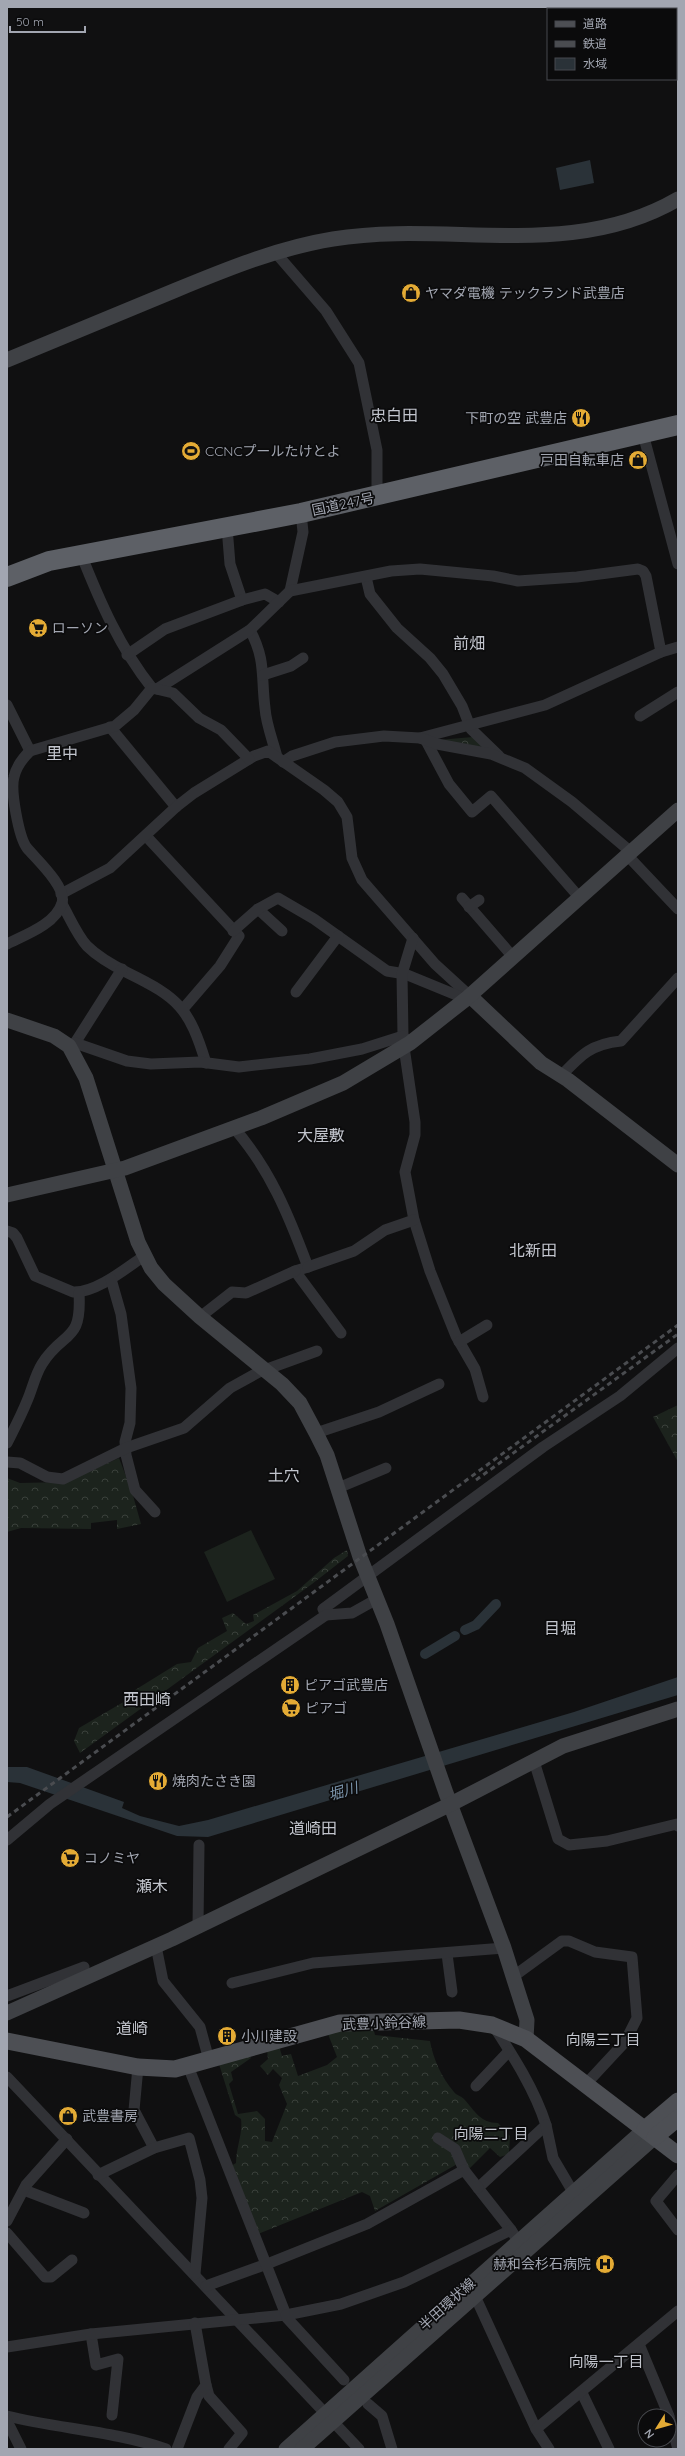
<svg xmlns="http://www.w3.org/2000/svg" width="685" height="2456" font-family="Quicksand,'Noto Sans JP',sans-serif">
  <defs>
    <pattern id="forest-crowns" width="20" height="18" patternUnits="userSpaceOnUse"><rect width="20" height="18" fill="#1c231d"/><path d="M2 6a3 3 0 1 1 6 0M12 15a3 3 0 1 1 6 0" fill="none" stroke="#3a403b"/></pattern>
  </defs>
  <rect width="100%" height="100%" fill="#101011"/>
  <!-- forest -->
  <g fill="url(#forest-crowns)">
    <path d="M473,737l11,10 -1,3 -45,-10z"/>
    <path d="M678,1405v57l-25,-45z"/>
    <path d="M119,1458l13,34 9,32 -24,5v-9l-26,3v6l-70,-1 -14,4v-54l13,5 46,-1z"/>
    <path d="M347,1550l1,6 -36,28 -232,169 -6,-12 5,-13 53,-31 3,-7 42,-26 14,-2 7,-14 29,-17 -5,-13 11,-5 13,11 8,-3 -1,-6 44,-24 37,-33z"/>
    <path d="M373,2027l2,8 55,6c3,18 12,37 24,51 2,3 7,4 10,7 11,12 16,24 34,24l12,13 -1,18 -9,3 -10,-9 -22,22 -9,-7 -84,48 -5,-15 -8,-4 -104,42 -27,-68 5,-3c0,-16 7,-29 5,-44l-6,-4 -16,-51 30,-10 2,4 -20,14 2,8 -4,4 9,30 19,-3 8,8v22l7,1 15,-38 -8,-19 3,-7 -9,-9 -5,6 -8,-9 8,-7 -1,-9 12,-4 3,10 9,-2 7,22 29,-11 10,-8 -9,-23 12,-4z"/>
  </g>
  <!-- pitch -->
  <path fill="#1c231d" d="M251,1530l24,49 -48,23 -23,-50z"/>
  <!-- water -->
  <g fill="#2a3238">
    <path d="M590,160l4,23 -34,7 -4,-22z"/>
    <path d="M678,1677v18l-470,142 -31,-1 -157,-53 -13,-1v-15h20l97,35 -2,6 18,8 39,10 29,-6 366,-108z"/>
  </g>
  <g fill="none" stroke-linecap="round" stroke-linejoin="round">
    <!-- canal -->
    <g stroke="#2a3238" stroke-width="10">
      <path d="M465,1630l11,-5 20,-21"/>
      <path d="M425,1654l30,-18"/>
    </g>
    <!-- street -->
    <g stroke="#313236" stroke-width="11">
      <path d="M275,252l51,59 33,52 18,87v46"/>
      <path d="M643,434l35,130"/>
      <path d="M227,527l3,37 12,36"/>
      <path d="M81,554c19,48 39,94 71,134"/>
      <path d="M366,577l4,17 27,34 33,30 13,16 19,32 9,23 28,27"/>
      <path d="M290,591l13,-59 -2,-19"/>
      <path d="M250,630c16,30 11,46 15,78 1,16 8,33 12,49"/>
      <path d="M127,655l38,-26 77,-29 23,-6 14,8"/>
      <path d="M263,675l28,-9 12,-8"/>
      <path d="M157,689l93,-59 40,-39 101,-20 29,-2 73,7 25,5 59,-4 61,-8 5,2 3,5 15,76"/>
      <path d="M7,705l23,46"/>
      <path d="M640,716l38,-24"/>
      <path d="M110,727l66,80"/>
      <path d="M420,738l125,-33 116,-53 17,-5"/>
      <path d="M425,739l24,45 23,28 19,-16 88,101"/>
      <path d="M283,762l9,-6 43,-14 49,-6 36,2 17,6 54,10 34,14 47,34 59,50"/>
      <path d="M146,836l93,100 -19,30 -37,43"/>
      <path d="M627,855l51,54"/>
      <path d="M61,894l49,-26 66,-61 18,-14 60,-37 14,-5 56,39 14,12 9,15 5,41 10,22 73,84 35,32"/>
      <path d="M462,898l51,59"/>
      <path d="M62,904c8,14 15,31 25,42 12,12 27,20 41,27 51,25 61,35 78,90"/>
      <path d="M469,907l10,-7"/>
      <path d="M258,909l24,22"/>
      <path d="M233,931l25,-22 20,-11 36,21 73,52 18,3 61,25"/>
      <path d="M7,944c18,-9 49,-20 55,-41 5,-16 -26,-44 -35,-55 -8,-10 -17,-58 -13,-71 2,-10 9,-19 16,-26l85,-25 19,-16 18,-22 21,5 26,25 22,12 28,29"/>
      <path d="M296,992l42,-56"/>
      <path d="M408,1041l-5,-5 -1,-62 11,-36"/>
      <path d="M75,1043l47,-74"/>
      <path d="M69,1046l6,-3 52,18 24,3 49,-2 39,5 71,-8 52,-10 41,-13"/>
      <path d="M404,1047l11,75v13l-10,37 9,48 16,51 26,65 19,33 8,28"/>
      <path d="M561,1076c20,-21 30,-32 60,-35l57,-63"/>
      <path d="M234,1128c36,41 55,88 74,139l-13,4 46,62"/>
      <path d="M7,1231l6,2 4,5 18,38 38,16c23,1 52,-23 71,-36"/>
      <path d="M308,1267l46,-16 31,-21 29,-10"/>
      <path d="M111,1279l10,35 10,74 -1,35 -5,19 1,13 9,35 20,22"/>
      <path d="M200,1317l32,-25 14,1 49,-22"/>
      <path d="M459,1342l28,-17"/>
      <path d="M316,1433l63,-21 60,-28"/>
      <path d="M7,1443c7,-14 14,-27 20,-42 5,-11 8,-26 15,-37 21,-34 40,-20 37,-71"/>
      <path d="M7,1462l13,1 27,14 16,2 63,-31 58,-20 46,-40 29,-16 58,-21"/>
      <path d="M338,1488l48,-20"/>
      <path d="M326,1615l-3,-6 220,-162 77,-51 58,-48"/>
      <path d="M534,1761l24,78 11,6 38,-4 70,-17 1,2"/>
      <path d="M7,1840l43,-36 276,-189 26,-2 25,-14"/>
      <path d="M198,1926l1,-81"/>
      <path d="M156,1946l7,35 37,46 9,33"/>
      <path d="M447,1954l5,38"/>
      <path d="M514,1976l48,-35h7l26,11 37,5 5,61 -12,24 -39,42"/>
      <path d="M232,1983l81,-20 191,-15"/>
      <path d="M7,1996l77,-29"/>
      <path d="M493,2025c20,31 42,65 53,100l-68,63 33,42"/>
      <path d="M138,2067l-4,43 20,38"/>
      <path d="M7,2077l352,372"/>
      <path d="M476,2086l33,-35"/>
      <path d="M546,2125l7,33 20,34"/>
      <path d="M438,2138l17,11 9,21"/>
      <path d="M98,2175l56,-27 35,-10 11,42 2,18 -7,76"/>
      <path d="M678,2175l-22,26 22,29"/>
      <path d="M24,2190l60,23"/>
      <path d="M7,2221l19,-36 41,-46"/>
      <path d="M7,2233l38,44h6l21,-17"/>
      <path d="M206,2286l61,-22 100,-40 97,-54 14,18"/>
      <path d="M475,2296l61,133 13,20"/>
      <path d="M91,2334l5,31 22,-6 -6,56"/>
      <path d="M639,2344l30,72"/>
      <path d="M7,2347l84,-13 195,-19 -98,-249"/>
      <path d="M344,2380l-57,-62 -1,-3 55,-11 63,-22 107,-52 7,11"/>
      <path d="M206,2385l3,11 33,37 -13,16"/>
      <path d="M582,2393l27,56"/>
      <path d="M368,2404l14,12 10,33"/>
      <path d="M7,2416c53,13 107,15 159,33"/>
      <path d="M669,2417l9,32"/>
      <path d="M7,2421l14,28"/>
      <path d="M536,2429l142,-118"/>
      <path d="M177,2449l20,-52 9,-12 -11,-62"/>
    </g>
    <!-- secondary -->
    <g stroke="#3f4145" stroke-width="15">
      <path d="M7,360c56,-23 113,-47 169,-70 51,-21 102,-42 157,-51 115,-19 237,23 345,-40"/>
      <path d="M470,996l71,67 27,17 110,85"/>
      <path d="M7,1020l47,16 15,10 17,32 52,164 13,26 13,16 36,33 82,67 18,19 16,30 11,22 33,102 27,67 59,169 58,155 23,72 -1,19"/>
      <path d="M7,1195l118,-27 136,-50 82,-35 67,-40 56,-44 212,-189"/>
      <path d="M7,2013l165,-74 279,-135 112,-58 115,-37"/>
      <path d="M286,2449l359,-320"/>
      <path d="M302,2449l353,-312"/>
    </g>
    <!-- primary -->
    <g stroke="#4d4f54" stroke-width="17">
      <path d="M7,2041l131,26 37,2 165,-46 119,-3 33,5 34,14 152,116"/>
      <path d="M645,2129l33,-28"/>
      <path d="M655,2137l23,-19"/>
    </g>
    <!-- highway -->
    <path stroke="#5d6066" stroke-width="20" d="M7,577l42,-16 252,-48 377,-88"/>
    <!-- rail -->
    <g stroke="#4a4c50" stroke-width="3" stroke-dasharray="5 4" stroke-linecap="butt">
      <path d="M476,1480l202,-146"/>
      <path d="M7,1817l671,-492"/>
    </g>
  </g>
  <!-- icons -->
  <defs>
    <symbol id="shop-disc" viewBox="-11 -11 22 22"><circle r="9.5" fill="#e4ab35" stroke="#0b0b0c"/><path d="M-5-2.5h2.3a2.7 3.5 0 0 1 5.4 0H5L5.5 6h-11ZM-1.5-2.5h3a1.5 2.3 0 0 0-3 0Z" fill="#111"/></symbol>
    <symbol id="restaurant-disc" viewBox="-11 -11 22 22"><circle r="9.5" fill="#e4ab35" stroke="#0b0b0c"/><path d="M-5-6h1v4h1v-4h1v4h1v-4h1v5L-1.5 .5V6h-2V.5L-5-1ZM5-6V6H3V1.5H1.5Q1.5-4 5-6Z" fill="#111"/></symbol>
    <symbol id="stadium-disc" viewBox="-11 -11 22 22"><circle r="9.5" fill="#e4ab35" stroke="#0b0b0c"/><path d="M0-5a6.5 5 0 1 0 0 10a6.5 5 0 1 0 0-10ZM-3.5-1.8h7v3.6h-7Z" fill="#111"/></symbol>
    <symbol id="supermarket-disc" viewBox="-11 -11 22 22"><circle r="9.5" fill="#e4ab35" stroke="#0b0b0c"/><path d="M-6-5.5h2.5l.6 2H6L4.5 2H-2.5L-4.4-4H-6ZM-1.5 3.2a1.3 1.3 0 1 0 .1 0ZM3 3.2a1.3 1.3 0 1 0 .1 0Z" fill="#111"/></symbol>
    <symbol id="building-disc" viewBox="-11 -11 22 22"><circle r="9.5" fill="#e4ab35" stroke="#0b0b0c"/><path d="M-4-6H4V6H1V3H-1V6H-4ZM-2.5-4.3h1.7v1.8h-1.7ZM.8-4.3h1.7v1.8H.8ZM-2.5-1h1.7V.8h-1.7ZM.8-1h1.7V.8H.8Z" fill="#111"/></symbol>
    <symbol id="hospital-disc" viewBox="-11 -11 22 22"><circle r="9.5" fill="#e4ab35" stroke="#0b0b0c"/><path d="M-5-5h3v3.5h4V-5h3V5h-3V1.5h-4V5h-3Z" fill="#111"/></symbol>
  </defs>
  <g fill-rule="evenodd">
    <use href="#shop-disc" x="400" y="282" width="22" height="22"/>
    <use href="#restaurant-disc" x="570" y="407" width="22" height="22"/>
    <use href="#stadium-disc" x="180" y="440" width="22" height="22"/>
    <use href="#shop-disc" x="627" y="449" width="22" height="22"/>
    <use href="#supermarket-disc" x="27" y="617" width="22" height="22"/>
    <use href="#building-disc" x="279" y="1674" width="22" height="22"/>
    <use href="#supermarket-disc" x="280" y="1697" width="22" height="22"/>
    <use href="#restaurant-disc" x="147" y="1770" width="22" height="22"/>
    <use href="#supermarket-disc" x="59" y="1847" width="22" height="22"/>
    <use href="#building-disc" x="216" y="2025" width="22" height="22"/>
    <use href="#shop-disc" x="57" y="2105" width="22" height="22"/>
    <use href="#hospital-disc" x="594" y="2253" width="22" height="22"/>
  </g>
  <g text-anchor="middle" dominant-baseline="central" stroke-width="3.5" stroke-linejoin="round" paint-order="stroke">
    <!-- poi labels -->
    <g font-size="14" fill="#a2a6b1" stroke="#0b0b0c" text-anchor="start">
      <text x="425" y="293">ヤマダ電機 テックランド武豊店</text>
      <text x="567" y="418" text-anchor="end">下町の空 武豊店</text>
      <text x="205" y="451">CCNCプールたけとよ</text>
      <text x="624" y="460" text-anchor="end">戸田自転車店</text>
      <text x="52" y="628">ローソン</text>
      <text x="304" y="1685">ピアゴ武豊店</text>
      <text x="305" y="1708">ピアゴ</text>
      <text x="172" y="1781">焼肉たさき園</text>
      <text x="84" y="1858">コノミヤ</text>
      <text x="241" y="2036">小川建設</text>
      <text x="82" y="2116">武豊書房</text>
      <text x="591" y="2264" text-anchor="end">赫和会杉石病院</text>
    </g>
    <!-- street labels -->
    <g font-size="14" fill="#a2a6b1" stroke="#0b0b0c">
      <text transform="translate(343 504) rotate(-12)">国道247号</text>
      <text transform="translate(384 2023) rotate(-2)">武豊小鈴谷線</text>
      <text transform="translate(447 2304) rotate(-42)">半田環状線</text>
    </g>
    <!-- water labels -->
    <g font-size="15" font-style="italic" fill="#7a93aa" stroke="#0b0b0c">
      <text transform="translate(343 1791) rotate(-16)">堀川</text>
    </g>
    <!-- neighbourhood labels -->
    <g font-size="15" fill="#c2c5cd" stroke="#0b0b0c">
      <text x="603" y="2039">向陽三丁目</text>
      <text x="491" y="2133">向陽二丁目</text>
      <text x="606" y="2361">向陽一丁目</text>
    </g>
    <!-- quarter labels -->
    <g font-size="16" fill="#c2c5cd" stroke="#0b0b0c">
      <text x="394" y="415">忠白田</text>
      <text x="469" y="643">前畑</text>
      <text x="62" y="753">里中</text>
      <text x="321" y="1135">大屋敷</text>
      <text x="533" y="1250">北新田</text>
      <text x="284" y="1475">土穴</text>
      <text x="560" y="1628">目堀</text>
      <text x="147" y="1699">西田崎</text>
      <text x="313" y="1828">道崎田</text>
      <text x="152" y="1886">瀬木</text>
      <text x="132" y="2028">道崎</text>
    </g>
  </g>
  <!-- border -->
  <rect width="685" height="2456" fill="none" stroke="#a2a6b1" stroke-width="16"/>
  <!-- legend -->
  <rect x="547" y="8" width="130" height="72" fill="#0b0b0c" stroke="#47494e"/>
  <rect x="555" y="21" width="20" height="6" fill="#4d4f54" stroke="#47494e"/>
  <text x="583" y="28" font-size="12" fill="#a2a6b1">道路</text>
  <rect x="555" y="41" width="20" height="6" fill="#4a4c50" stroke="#47494e"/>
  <text x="583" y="48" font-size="12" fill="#a2a6b1">鉄道</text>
  <rect x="555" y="58" width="20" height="12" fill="#2a3238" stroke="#47494e"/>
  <text x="583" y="68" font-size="12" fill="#a2a6b1">水域</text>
  <!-- north arrow -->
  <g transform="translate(657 2428) rotate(233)"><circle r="19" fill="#0b0b0c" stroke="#47494e"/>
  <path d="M0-3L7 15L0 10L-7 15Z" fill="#e4ab35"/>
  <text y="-6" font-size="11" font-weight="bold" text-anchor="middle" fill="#a2a6b1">N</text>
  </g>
  <!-- scale -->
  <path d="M10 26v6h75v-6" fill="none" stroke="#a2a6b1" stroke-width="2"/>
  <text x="16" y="26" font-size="12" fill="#a2a6b1" stroke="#0b0b0c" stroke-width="3" paint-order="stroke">50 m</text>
</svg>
